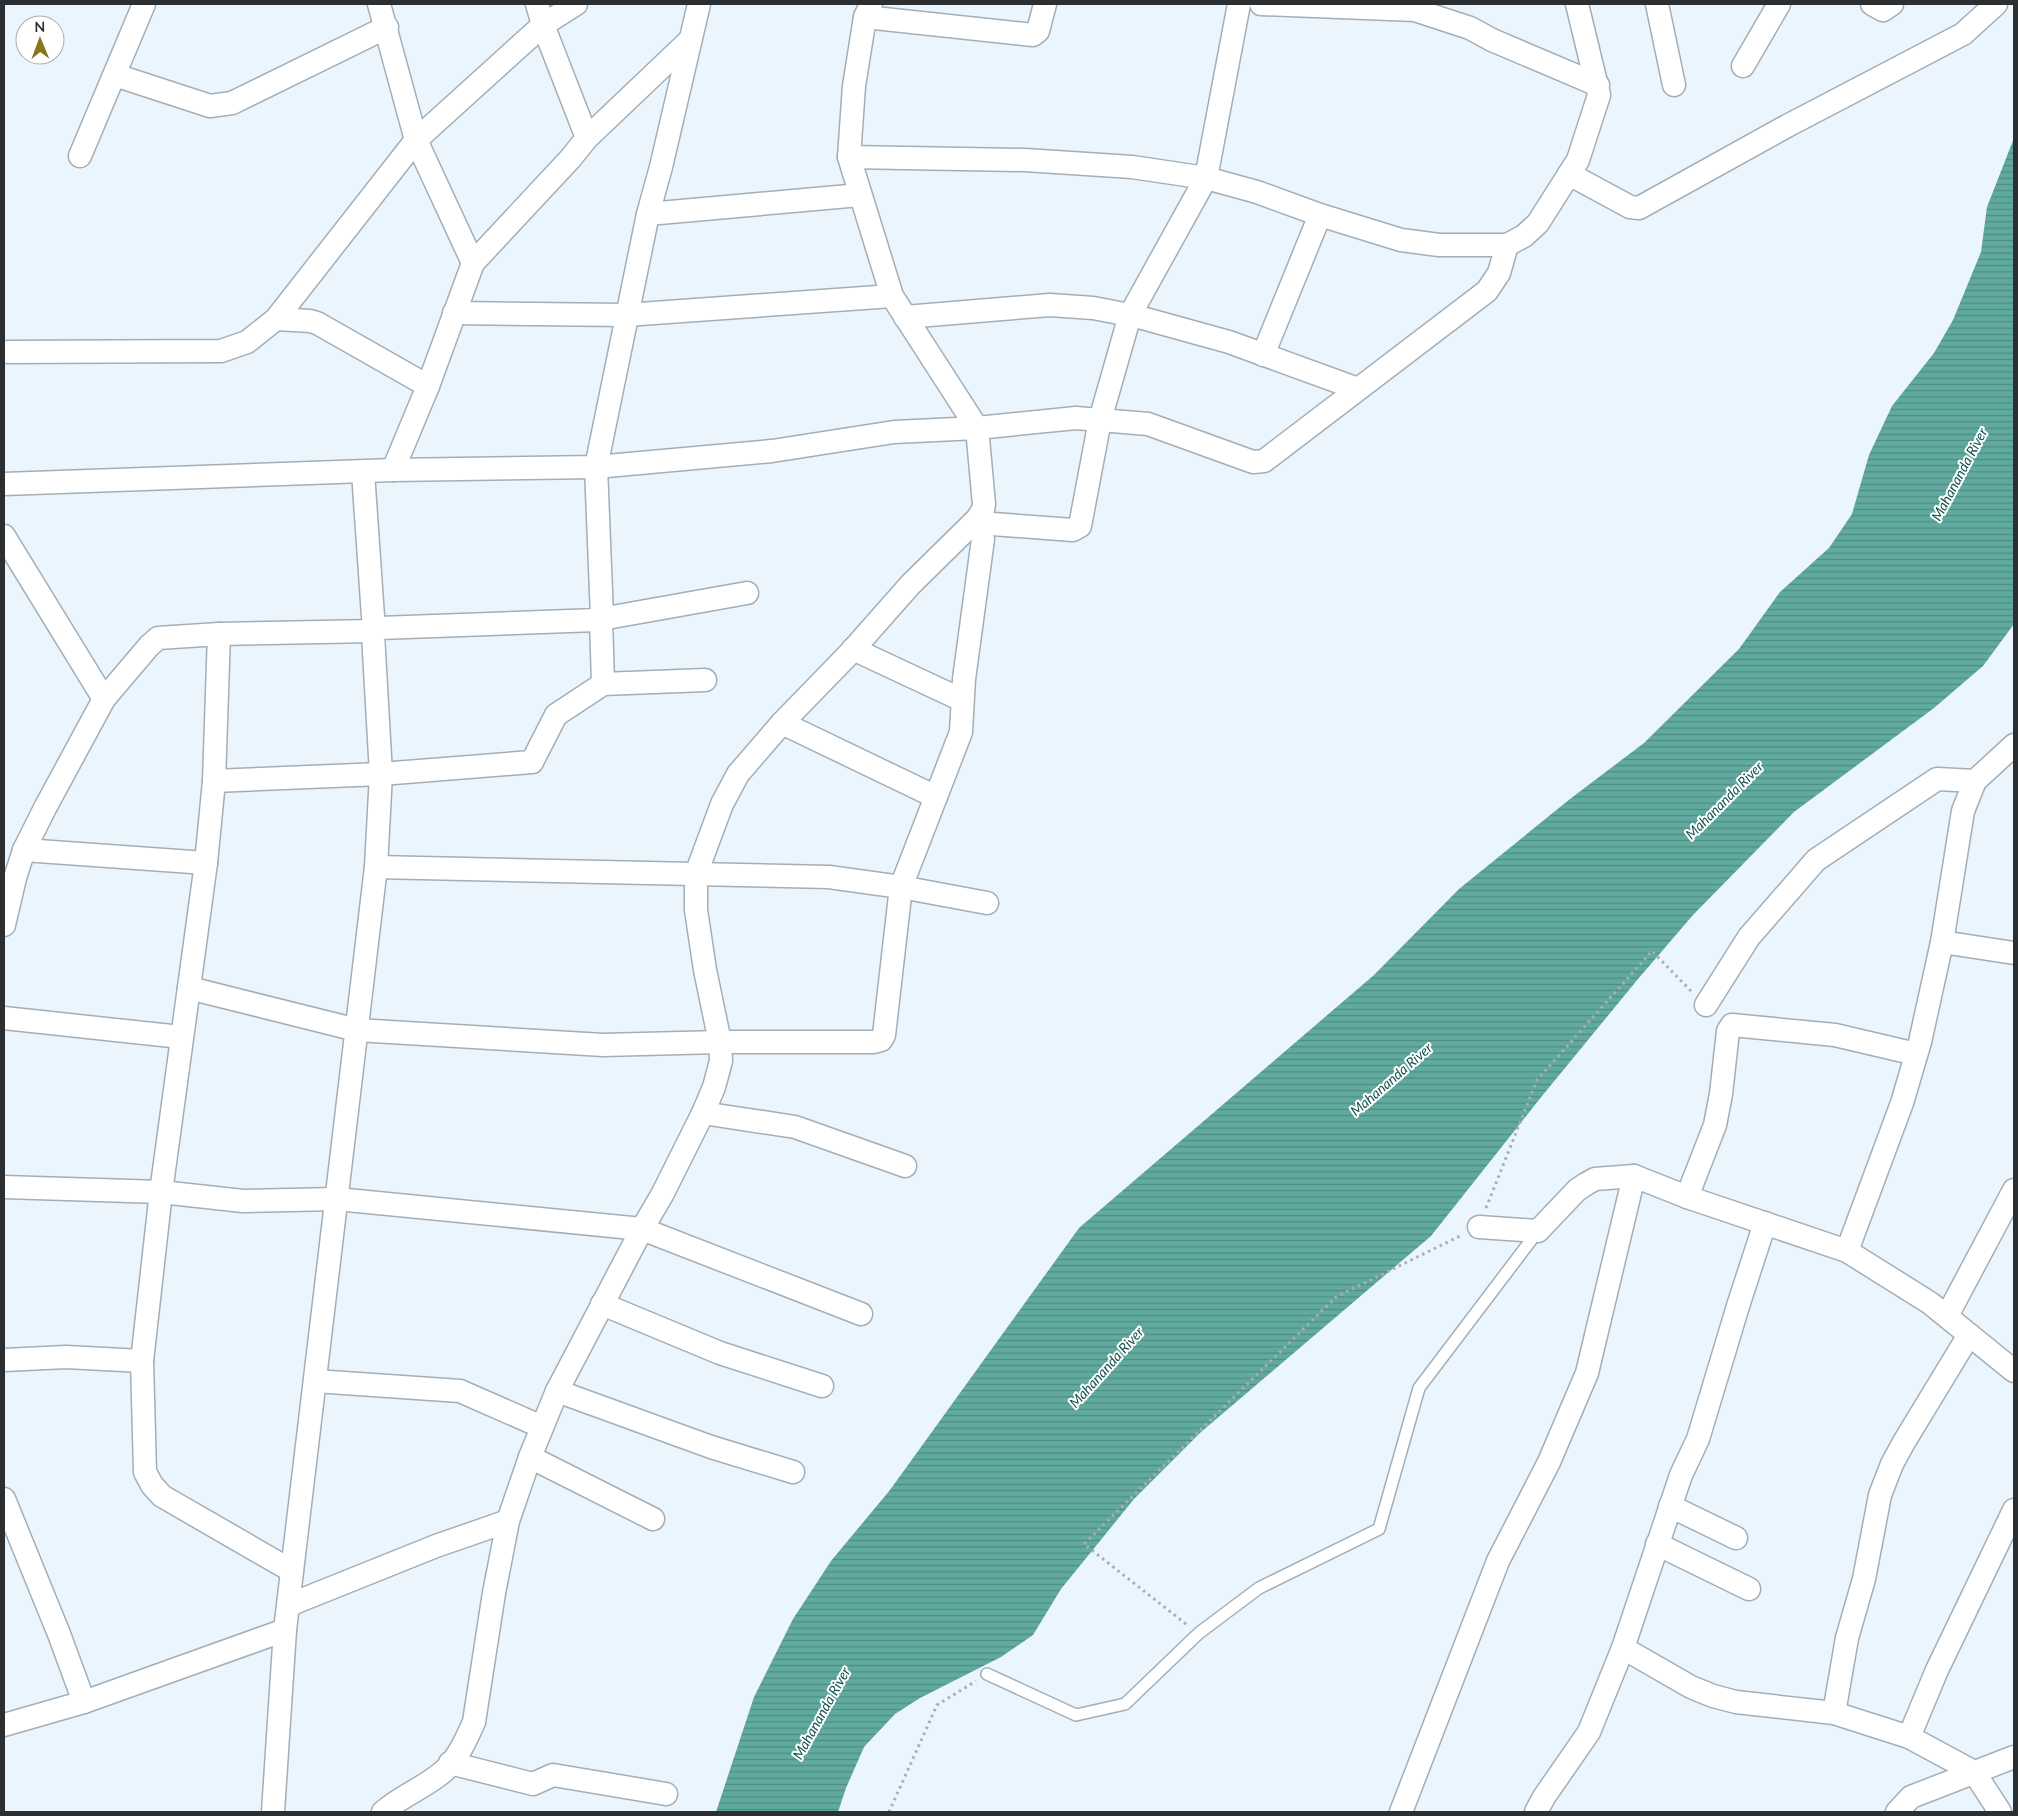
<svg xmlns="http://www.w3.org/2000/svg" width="2018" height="1816" font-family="Lato,sans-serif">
  <defs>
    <pattern id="water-rules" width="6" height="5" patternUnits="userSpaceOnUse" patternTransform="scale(1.25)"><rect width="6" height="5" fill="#60aa9f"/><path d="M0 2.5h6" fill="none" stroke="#4f8b82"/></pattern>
  </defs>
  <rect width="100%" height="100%" fill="#eaf5fe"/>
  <!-- water -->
  <path fill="url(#water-rules)" d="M2014,138v486l-31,42 -49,42 -140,104 -101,103 -55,64 -96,117 -111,140 -230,196 -67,67 -73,90 -28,46 -32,22 -81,41 -25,16 -31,33 -18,41 -8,24h-122l38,-115 39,-78 38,-58 59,-71 189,-262 295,-253 85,-86 111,-90 74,-56 95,-94 41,-57 49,-44 23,-34 17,-59 23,-49 42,-53 19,-33 28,-68 6,-45z"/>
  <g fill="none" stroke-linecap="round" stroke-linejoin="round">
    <defs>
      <path id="lane" d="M987,1674l89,41 49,-11 74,-71 60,-45 120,-59 40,-141 119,-157"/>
      <g id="street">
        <path d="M379,4l37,136 57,123"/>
        <path d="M537,4l6,21 44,113"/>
        <path d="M1261,4l154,6 55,18 22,12 106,45"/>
        <path d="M1657,4l17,81"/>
        <path d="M1872,4l11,6 9,-6"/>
        <path d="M865,17l168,18 5,-4 7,-27"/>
        <path d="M1743,66l36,-62"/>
        <path d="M115,75l95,31 22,-3 155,-76"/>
        <path d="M80,156l64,-152"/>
        <path d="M849,157l176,3 107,7 74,11 51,14 63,23 81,25 38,5h68l17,-9 14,-13 40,-63 21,-65 -22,-91"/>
        <path d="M1569,174l61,33 9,1 148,-82 176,-92 33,-30"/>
        <path d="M648,214l212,-19"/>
        <path d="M454,313l172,2 266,-19"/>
        <path d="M905,317l145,-12 43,3 42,8 94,26 129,47"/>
        <path d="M276,319l34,2 7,2 111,63"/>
        <path d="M4,352l217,-1 26,-9 29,-23 140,-179 127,-115 33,-21"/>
        <path d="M1263,355l57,-140"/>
        <path d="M393,470l35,-84 45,-123 97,-104 17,-21 103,-98"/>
        <path d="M4,484l389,-14 203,-3 176,-16 122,-19 83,-4 99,-10 72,6 105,38 11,-1 223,-170 12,-18 8,-28"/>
        <path d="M979,523l94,7 7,-4 20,-106 30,-105 76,-137 33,-174"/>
        <path d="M4,536l100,163 -59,109 -21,42 -9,28 -11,47"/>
        <path d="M219,634l-5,147 -8,82 -45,329 -19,169 3,111 7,13 10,11 130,75"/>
        <path d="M853,649l109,51"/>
        <path d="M603,684l102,-4"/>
        <path d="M104,699l45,-53 9,-8 61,-4 155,-3 -11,-159"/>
        <path d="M782,723l154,74"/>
        <path d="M214,781l167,-7 151,-12 24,-47 47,-31 -2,-65 146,-26"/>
        <path d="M24,850l182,13"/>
        <path d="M376,867l453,10 72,10 86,16"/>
        <path d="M1942,942l72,11"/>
        <path d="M189,988l168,42 246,15 117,-3h154l7,-2 3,-5 17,-148 60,-155 3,-53 19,-140 -6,-20"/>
        <path d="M1706,1005l43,-68 67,-77 121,-81 38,2"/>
        <path d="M4,1018l177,19"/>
        <path d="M703,1113l92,14 110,39"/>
        <path d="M4,1187l157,5 82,9 94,-2 305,30 219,85"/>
        <path d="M1687,1197l28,-72 6,-31 7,-63 4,-6 103,10 81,19"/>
        <path d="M1479,1227l59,4 39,-41 9,-6 9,-5 39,-3 53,21 160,54 83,52 84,68"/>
        <path d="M1847,1251l55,-148 18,-61 22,-100 21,-131 12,-30 39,-36"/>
        <path d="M602,1304l118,49 102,33"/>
        <path d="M1947,1316l67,-126"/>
        <path d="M4,1360l62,-3 76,4"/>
        <path d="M315,1381l145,10 82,36"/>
        <path d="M557,1391l154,56 82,25"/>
        <path d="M530,1457l123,62"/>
        <path d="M4,1499l55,135 25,68 201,-72"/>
        <path d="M1670,1506l66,32"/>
        <path d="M1657,1544l92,45"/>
        <path d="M289,1605l147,-59 72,-25"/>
        <path d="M1623,1648l68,39 22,9 23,6 98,11 75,24 65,35 26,40"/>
        <path d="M1834,1713l13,-75 17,-59 16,-84 12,-31 12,-22 65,-107"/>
        <path d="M4,1725l80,-23"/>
        <path d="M1909,1737l28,-67 77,-160"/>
        <path d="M450,1763l83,21 20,-9 113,19"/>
        <path d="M273,1812l12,-182 91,-763 5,-93 -8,-140 1,-3 5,-3 218,-8 5,-3 -6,-150 52,-253 13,-47 38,-163"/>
        <path d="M383,1812c18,-16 43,-25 61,-41 14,-13 22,-31 30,-49l20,-129 14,-72 22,-64 27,-66 85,-162 20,-34 41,-82 11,-26 7,-26 -1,-19 -15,-72 -9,-60v-36l26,-70 16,-30 44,-51 68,-70 60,-68 67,-66 6,-9 1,-6 -7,-76 -85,-132 -43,-139 5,-71 11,-69 6,-13"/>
        <path d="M1401,1812l97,-251 51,-99 38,-89 47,-197"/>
        <path d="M1536,1812l8,-15 45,-65 34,-84 58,-173 17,-36 40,-133 27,-83"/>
        <path d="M1897,1812l14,-15 103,-40"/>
      </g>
    </defs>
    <!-- lane casing -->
    <use href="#lane" stroke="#a3aeb6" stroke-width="14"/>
    <!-- street casing -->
    <use href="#street" stroke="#a3aeb6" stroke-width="25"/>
    <!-- path -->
    <g stroke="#a7afb6" stroke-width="3" stroke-dasharray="2.5 4" stroke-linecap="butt">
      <path d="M1486,1208l51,-128 115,-129 39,40"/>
      <path d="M1186,1624l-102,-80 252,-247 126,-62"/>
      <path d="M889,1812l48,-107 39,-24"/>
    </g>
    <!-- lane -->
    <use href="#lane" stroke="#fff" stroke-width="11"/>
    <!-- street -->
    <use href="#street" stroke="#fff" stroke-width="22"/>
  </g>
  <g text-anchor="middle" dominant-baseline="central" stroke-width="4" stroke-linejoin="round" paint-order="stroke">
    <!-- water labels -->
    <g font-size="14" font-style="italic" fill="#12534b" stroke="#fff">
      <text transform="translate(1959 474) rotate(-62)">Mahananda River</text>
      <text transform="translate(1724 800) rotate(-45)">Mahananda River</text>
      <text transform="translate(1391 1079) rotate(-41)">Mahananda River</text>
      <text transform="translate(1106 1367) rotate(-48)">Mahananda River</text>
      <text transform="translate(821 1713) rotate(-61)">Mahananda River</text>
    </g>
  </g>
  <!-- border -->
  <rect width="2018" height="1816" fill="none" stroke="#2b2f32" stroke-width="10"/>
  <!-- north arrow -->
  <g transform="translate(40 40) rotate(359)"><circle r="24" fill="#ffffff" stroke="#aaacad"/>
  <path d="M0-4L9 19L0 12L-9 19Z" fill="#87761a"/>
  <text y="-8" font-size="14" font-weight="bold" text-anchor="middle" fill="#2b2f32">N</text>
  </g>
</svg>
